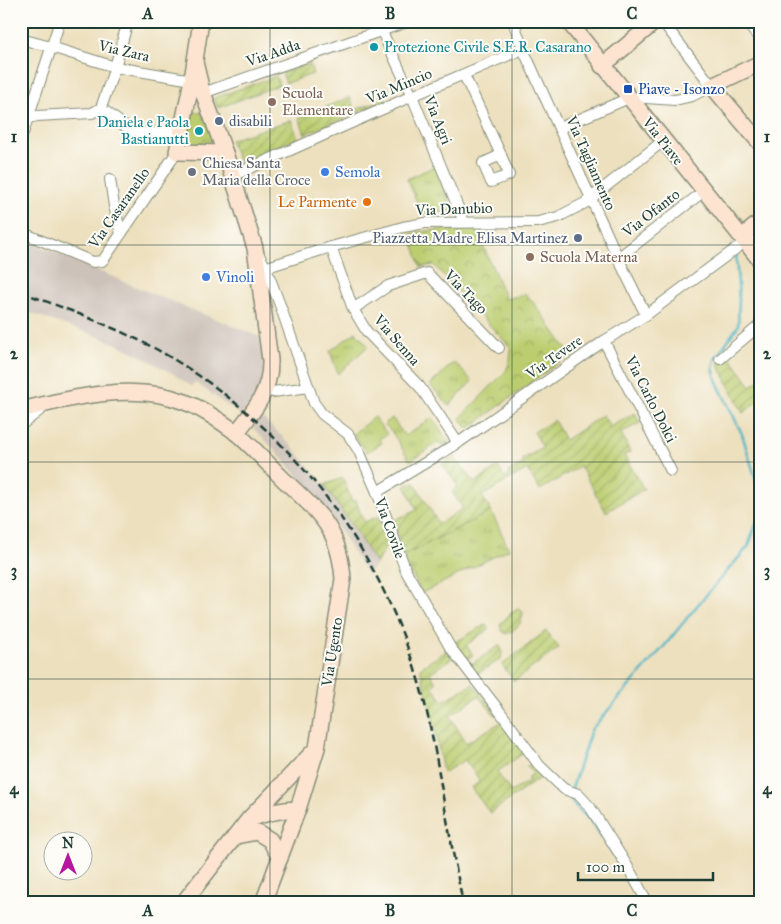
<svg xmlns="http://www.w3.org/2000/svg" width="781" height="924" font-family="'IM FELL Great Primer',serif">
  <defs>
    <pattern id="grass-tufts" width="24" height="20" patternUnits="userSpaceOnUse" patternTransform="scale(1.25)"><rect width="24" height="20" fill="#bccd70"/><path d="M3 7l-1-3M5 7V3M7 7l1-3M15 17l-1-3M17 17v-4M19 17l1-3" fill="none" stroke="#98a85d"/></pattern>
    <pattern id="park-crowns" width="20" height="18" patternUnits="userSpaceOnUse" patternTransform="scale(1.25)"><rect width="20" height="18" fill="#bccd70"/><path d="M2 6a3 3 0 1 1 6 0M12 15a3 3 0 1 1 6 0" fill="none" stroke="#98a85d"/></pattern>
    <pattern id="garden-furrows" width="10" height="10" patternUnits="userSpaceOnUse" patternTransform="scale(1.25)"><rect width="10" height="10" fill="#bccd70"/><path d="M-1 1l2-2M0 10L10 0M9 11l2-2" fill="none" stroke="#98a85d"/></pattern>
  </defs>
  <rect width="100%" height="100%" fill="#fdfcf7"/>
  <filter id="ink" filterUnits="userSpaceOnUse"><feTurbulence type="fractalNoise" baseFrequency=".02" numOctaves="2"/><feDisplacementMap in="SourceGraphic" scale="10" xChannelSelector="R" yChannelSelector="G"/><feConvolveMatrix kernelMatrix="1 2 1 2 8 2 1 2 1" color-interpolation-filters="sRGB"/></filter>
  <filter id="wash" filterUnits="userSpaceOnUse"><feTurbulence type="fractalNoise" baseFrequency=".0096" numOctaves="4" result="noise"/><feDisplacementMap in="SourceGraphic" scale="20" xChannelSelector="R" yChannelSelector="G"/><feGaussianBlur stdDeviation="1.12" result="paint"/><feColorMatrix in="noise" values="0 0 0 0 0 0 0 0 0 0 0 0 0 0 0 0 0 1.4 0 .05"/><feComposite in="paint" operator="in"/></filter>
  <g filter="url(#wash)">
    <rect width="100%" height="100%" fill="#ede0be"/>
    <!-- industrial -->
    <g fill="#cdc2b9">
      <path d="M21,238l132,56 107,43 4,24 -1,24 -21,31 -47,-34 -4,4 -19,-13 -46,-25 -32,-13 -73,-25z"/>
      <path d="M259,415l32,30 33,40 31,45 21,34 -9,10 -30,-48 -18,-26 -41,-47 -28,-28z"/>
    </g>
    <!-- grass -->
    <g fill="url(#grass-tufts)" stroke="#6e8552">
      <path d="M435,166l17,41 -1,5 -29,2 -15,-35z"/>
      <path d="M356,332l12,14 -30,28 -8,-23z"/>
      <path d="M454,362l18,19 -23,25 -19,-21z"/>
      <path d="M374,417l13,17 -8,5 3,4 -15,9 -14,-18z"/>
      <path d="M392,418l13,18 27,-18 17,24 -7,4 -3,-4 -29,19 -18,-29 -8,-8z"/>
      <path d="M491,511l18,38 -87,44 -19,-37z"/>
    </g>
    <!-- park -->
    <g fill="url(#park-crowns)" stroke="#6e8552">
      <path d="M191,112l13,1 12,33 -26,1 -5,-6z"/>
      <path d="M476,229l30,70 20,-5 11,13 33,47 -102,75 -8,-11 46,-47 4,-10 1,-13 -77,-83 -13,2 -11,-33c22,-5 44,-5 66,-5z"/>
    </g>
    <!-- garden -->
    <g fill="url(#garden-furrows)" stroke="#6e8552">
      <path d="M310,64l3,10 -27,9 -4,-10z"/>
      <path d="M276,76l3,9 -61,23 -4,-10z"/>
      <path d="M350,97l5,13 30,-11 1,2 -81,33 -6,-16z"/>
      <path d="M291,120l7,18 -59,25 -9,-23z"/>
      <path d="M729,356l22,30 9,-6v19l-17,14 -25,-49z"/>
      <path d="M635,413l5,10 -19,10 9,19 -6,3 20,34 -38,23 -26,-46 -40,24 -13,-21 -45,27 9,15 -88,45 -9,-36 23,-10 -12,-24 9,-4 25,42 24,-16 -11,-16 6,-6 -16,-22 12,-8 21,27 23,-16 7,11 4,-2 -1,-4 16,-9 -2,-4 21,-11 -9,-16 20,-12 11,20 38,-25 7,12z"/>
      <path d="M343,478l9,24 4,-2 5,16 4,6 14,-6 8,28 -11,20 -21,-34 -31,-45z"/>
      <path d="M518,609l5,3c0,11 -7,18 -17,22l-4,-3 -2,-7 11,-11z"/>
      <path d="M486,624l3,5 -23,16 7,10 -7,5 -12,-17z"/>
      <path d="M546,631l13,17 -45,33 -12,-16z"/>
      <path d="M500,645l2,7 -1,7 -24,15 -7,-9z"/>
      <path d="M448,650l4,8 -22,15 6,10 -4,3 11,15 30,-17 24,30 -1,2 -18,-20 -28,20 16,27 35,-21 24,30 -28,20 14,20 18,-11 -2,-3 6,-4 -6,-8 5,-3 11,13 -53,37 -19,-25 9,-7 -15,-21 -22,13 -10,-54 -13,-51z"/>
    </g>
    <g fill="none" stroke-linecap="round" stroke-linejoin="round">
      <!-- stream -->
      <g stroke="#47b3c4" stroke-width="2.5">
        <path d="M736,254l3,46 -1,26 -23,33 -2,9 4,14 25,52 14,46 4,16"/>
        <path d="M572,788l19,-58 75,-86 30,-37 52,-60 11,-31 1,-6"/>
        <path d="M571,793c-2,11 12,19 19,27 20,26 35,55 51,83"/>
      </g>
    </g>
  </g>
  <g filter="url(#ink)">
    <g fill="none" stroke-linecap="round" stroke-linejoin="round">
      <defs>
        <g id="street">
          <path d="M377,21l35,75 52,126"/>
          <path d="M513,21l10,28 95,209 28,57"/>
          <path d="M745,21l15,18"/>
          <path d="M21,39l30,8 64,20 77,13"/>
          <path d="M464,75l37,80"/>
          <path d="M203,93l206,-72"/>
          <path d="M101,108l14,-41 13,-46"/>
          <path d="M21,116l7,2 9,-2 55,-3 9,-5 33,25 47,-1"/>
          <path d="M559,128l70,-30h17l29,2 17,-4 20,-10 -50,-65"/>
          <path d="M21,139l39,-118"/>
          <path d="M501,155l8,20 -18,7 -8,-19z"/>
          <path d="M232,176l180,-80 111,-47"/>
          <path d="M110,179l4,27 7,28"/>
          <path d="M21,232l72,30 9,-1 2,-2 73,-107"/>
          <path d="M749,246l11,-8"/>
          <path d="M331,247l22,62 14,23 53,55 38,56"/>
          <path d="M259,255l7,13 14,37 34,98 8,11 26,20 11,17 18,41 29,79 44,76 51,66 38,52 25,24 14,5 12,13 36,57 22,39"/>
          <path d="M618,258l86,-67"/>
          <path d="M261,269l70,-22 72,-20 22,-4 113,-1 20,-5 27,-14 78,-62"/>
          <path d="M353,309l35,-23 39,-13 72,75"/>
          <path d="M604,341l67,130"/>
          <path d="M720,359l40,-34"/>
          <path d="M273,392l36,-5"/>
          <path d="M21,425l23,-18"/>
          <path d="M377,492l81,-49 146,-102 42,-26 99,-73"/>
        </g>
        <g id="secondary">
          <path d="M201,21l-9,59 -15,72 48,1"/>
          <path d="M568,21l192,239"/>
          <path d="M195,62l6,25 24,66 30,95 15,112c1,31 -16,51 -34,73"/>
          <path d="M760,63l-48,23 48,57"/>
          <path d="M602,66l54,-45"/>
          <path d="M742,237l18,-15"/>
          <path d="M21,410c52,-13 113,-28 164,-8 18,7 34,18 49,29 17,14 33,32 49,48 36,34 56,48 60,100l-26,169 -19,61 -35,94"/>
          <path d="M252,818c16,-5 30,-9 46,-9"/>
          <path d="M236,836l21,-4 13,8 10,18"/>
          <path d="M183,903l65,-83 66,-69"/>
        </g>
      </defs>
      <!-- street casing -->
      <use href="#street" stroke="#868e79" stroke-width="12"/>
      <!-- secondary casing -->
      <use href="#secondary" stroke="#868e79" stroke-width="18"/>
      <!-- street -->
      <use href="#street" stroke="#fff" stroke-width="10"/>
      <!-- secondary -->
      <use href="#secondary" stroke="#fde4d1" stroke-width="15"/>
      <!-- rail -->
      <path stroke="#1f3d34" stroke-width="2.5" stroke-dasharray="8 4" stroke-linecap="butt" d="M21,292c46,17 92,34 135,57 127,71 219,188 261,327 13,41 20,85 27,127 6,33 12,67 19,100"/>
    </g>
  </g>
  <!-- grid -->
  <path fill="none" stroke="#1f3d34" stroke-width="1" stroke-opacity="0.55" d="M270,21v882M512,21v882M21,245h739M21,462h739M21,679h739"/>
  <!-- markers -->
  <g fill="#0f9aa8" stroke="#fdfcf7" stroke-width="2">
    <circle cx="374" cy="47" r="5"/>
    <circle cx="199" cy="131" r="5"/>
  </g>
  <rect fill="#1a4fb4" stroke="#fdfcf7" stroke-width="2" x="623" y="84" width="10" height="10" rx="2.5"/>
  <g fill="#8d6e63" stroke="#fdfcf7" stroke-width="2">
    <circle cx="272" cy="102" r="5"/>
    <circle cx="530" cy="257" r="5"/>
  </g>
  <g fill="#5c6f8a" stroke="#fdfcf7" stroke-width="2">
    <circle cx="219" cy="121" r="5"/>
    <circle cx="578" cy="238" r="5"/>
  </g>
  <circle fill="#6b7280" stroke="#fdfcf7" stroke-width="2" cx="192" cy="172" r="5"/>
  <g fill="#3f7fe0" stroke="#fdfcf7" stroke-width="2">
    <circle cx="325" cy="172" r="5"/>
    <circle cx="206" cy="277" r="5"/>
  </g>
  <circle fill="#e8710a" stroke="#fdfcf7" stroke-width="2" cx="367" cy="202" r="5"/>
  <g text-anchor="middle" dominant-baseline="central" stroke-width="4" stroke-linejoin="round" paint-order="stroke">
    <!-- culture labels -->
    <g font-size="15" fill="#0d838f" stroke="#fdfcf7" text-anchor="start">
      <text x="384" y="47">Protezione Civile S.E.R. Casarano</text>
      <text x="189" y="122" text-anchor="end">Daniela e Paola<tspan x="189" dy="17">Bastianutti</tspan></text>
    </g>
    <!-- street labels -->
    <g font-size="15" fill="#1f3d34" stroke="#fdfcf7">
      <text transform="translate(124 51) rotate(13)">Via Zara</text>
      <text transform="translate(273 53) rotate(-19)">Via Adda</text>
      <text transform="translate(399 86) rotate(-23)">Via Mincio</text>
      <text transform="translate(438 120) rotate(68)">Via Agri</text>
      <text transform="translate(663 141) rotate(52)">Via Piave</text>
      <text transform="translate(591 163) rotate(66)">Via Tagliamento</text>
      <text transform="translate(119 208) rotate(-55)">Via Casaranello</text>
      <text transform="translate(454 209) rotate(-2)">Via Danubio</text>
      <text transform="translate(651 213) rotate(-38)">Via Ofanto</text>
      <text transform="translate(466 292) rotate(46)">Via Tago</text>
      <text transform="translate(397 340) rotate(49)">Via Senna</text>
      <text transform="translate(554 357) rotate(-35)">Via Tevere</text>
      <text transform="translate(651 399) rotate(63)">Via Carlo Dolci</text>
      <text transform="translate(390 528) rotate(70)">Via Covile</text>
      <text transform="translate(332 652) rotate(-81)">Via Ugento</text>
    </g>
    <!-- transit labels -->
    <g font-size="15" fill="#164399" stroke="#fdfcf7" text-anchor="start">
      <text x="638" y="89">Piave - Isonzo</text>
    </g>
    <!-- education labels -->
    <g font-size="15" fill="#785e54" stroke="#fdfcf7" text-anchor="start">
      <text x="282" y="93">Scuola<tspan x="282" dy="17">Elementare</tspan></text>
      <text x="540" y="257">Scuola Materna</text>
    </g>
    <!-- service labels -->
    <g font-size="15" fill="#4e5e75" stroke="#fdfcf7" text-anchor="start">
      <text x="229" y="121">disabili</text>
      <text x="568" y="238" text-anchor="end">Piazzetta Madre Elisa Martinez</text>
    </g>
    <!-- worship labels -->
    <g font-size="15" fill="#5b616d" stroke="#fdfcf7" text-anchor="start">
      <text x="202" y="163">Chiesa Santa<tspan x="202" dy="17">Maria della Croce</tspan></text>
    </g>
    <!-- shop labels -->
    <g font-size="15" fill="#366cbe" stroke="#fdfcf7" text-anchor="start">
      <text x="335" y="172">Semola</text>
      <text x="216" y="277">Vinoli</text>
    </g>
    <!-- food labels -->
    <g font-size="15" fill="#c56008" stroke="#fdfcf7" text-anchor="end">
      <text x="357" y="202">Le Parmente</text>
    </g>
  </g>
  <!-- margin -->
  <rect width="781" height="924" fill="none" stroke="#fdfcf7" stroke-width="55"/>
  <!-- north arrow -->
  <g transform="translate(68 856)"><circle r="24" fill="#fdfcf7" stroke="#a4b0a9"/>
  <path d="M0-4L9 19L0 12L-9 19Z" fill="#b5179e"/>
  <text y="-8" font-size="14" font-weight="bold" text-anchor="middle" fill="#1f3d34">N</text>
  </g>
  <!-- scale -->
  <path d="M578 872v8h135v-8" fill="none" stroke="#1f3d34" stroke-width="2.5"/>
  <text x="586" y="872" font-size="15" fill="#1f3d34" stroke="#fdfcf7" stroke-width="4" paint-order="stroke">100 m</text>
  <rect x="28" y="28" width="726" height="868" fill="none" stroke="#1f3d34" stroke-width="2"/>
  <g font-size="16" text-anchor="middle" font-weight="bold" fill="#1f3d34">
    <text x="148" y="19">A</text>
    <text x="390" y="19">B</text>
    <text x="632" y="19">C</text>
    <text x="14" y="142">1</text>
    <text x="767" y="142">1</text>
    <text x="14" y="359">2</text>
    <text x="767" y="359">2</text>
    <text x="14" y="576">3</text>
    <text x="767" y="576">3</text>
    <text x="14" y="794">4</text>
    <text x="767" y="794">4</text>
    <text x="148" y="916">A</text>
    <text x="390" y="916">B</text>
    <text x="632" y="916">C</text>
  </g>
</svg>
